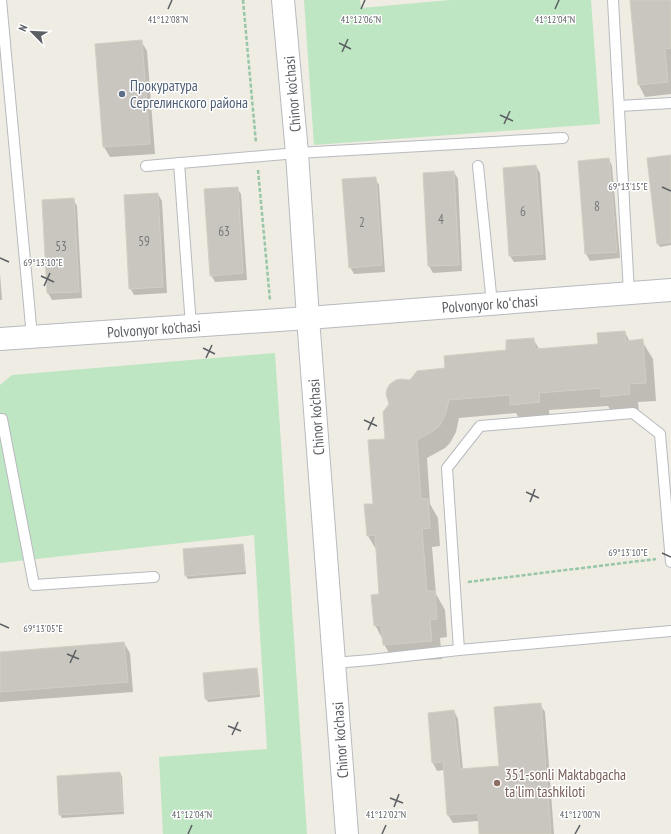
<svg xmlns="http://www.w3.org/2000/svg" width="671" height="834" font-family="'PT Sans Narrow',sans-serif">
  <rect width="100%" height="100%" fill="#eeece3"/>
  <!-- green -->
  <g fill="#bfe6c2">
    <path d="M304,0h56l1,8 89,-8h141l9,124 -286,21z"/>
    <path d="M275,353l32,481h-144l-4,-77 108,-8 -13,-214 -254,28v-178l12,-10z"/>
  </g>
  <!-- shadow -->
  <g fill="#0003">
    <path d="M631,0h40v94l-26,3 -6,-12z"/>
    <path d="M141,41l6,10 8,103 -45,3 -6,-10 -8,-103z"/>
    <path d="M671,156v89l-11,2 -2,-3z"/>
    <path d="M609,159l3,7 8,92 -30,3 -4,-7 -7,-92z"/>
    <path d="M536,166l4,7 6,87 -32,2 -4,-6z"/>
    <path d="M454,172l4,7 4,92 -29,2 -4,-7 -5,-92z"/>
    <path d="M375,178l4,7 6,87 -31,2 -4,-7z"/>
    <path d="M237,188l4,6 6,86 -32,2 -4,-7z"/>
    <path d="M158,194l4,7 5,92 -33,2 -4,-7z"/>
    <path d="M73,199l4,7 5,92 -30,2 -4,-7 -5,-92z"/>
    <path d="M0,273l2,27h-2z"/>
    <path d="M625,332l5,10 12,-1 11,18 3,42 -18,1 1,10 -26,3 -5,-9 -59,4 1,10 -28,3 -6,-10 -57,5 -3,14 -6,11 -5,5 -18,10 3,46 8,14 2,28 -8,1 4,47 9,16 2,27 -7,1 2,21 -48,3 -10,-18 -1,-4 -8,-15 5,-30 -3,-44 -9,-15 18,-96 25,-59 96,-30 26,-12 7,11 59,-5z"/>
    <path d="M242,545l2,3 2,26 -58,5 -2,-3z"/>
    <path d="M124,643l6,10 3,39 -133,10v-49z"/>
    <path d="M256,669l2,3 2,25 -52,5 -2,-3 -2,-25z"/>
    <path d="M540,704l5,8 9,122h-50l-1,-15 -50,4 -5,-8 -3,-45 -8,1 -4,-8 21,-52 4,8 5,51 37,-3z"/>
    <path d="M120,773l2,3 2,38 -62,4 -2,-3z"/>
  </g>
  <!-- building -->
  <g fill="#c9c6c0" stroke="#d2cec1">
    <path d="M630,0h41v48l-6,1 3,33 -30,3z"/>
    <path d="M142,40l8,104 -47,3 -8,-103z"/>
    <path d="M671,155v87l-14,2 -10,-86z"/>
    <path d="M609,158l8,94 -32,2 -7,-93z"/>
    <path d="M536,165l7,89 -34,2 -6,-88z"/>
    <path d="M454,171l5,94 -31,1 -5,-93z"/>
    <path d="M376,177l6,88 -33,3 -7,-89z"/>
    <path d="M238,187l5,86 -33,3 -6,-87z"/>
    <path d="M158,193l5,94 -34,2 -5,-94z"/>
    <path d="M74,198l5,94 -32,1 -5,-93z"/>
    <path d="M625,331l1,10 17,-2 3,44 -17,1 1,10 -29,3v-9l-62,5 1,9 -30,3v-10l-61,5 -3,13 -6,12 -5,5 -18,10 4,59h7l2,29 -8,1 5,62h8l2,28 -7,1 2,21 -49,4 -2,-20 -7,1 -3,-31 8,-1 -4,-59 -8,1 -3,-32h9l-5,-64 17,-1 -2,-27 6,-8 -3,-10 1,-5 3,-5 6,-4 5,-1 9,1 7,-9 28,-3 -1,-12 62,-6v-10l28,-2 1,11 63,-5 -1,-11z"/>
    <path d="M243,544l2,27 -60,5 -2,-27z"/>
    <path d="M124,642l4,40 -128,10v-40z"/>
    <path d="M257,668l2,26 -54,5 -2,-26z"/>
    <path d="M541,703l10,131h-72l-1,-21 -31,2 -4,-53 -11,1 -4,-50 26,-3 6,59 39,-3 -5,-59z"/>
    <path d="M120,772l3,39 -64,4 -2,-39z"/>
  </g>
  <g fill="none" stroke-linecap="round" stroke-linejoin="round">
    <defs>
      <g id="service">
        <path d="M1,0l31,337"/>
        <path d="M613,0l16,293"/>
        <path d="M619,106l52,-3"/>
        <path d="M179,163l12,163"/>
        <path d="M146,166l151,-13 266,-15"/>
        <path d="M478,166l14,138"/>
        <path d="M0,419h2l32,166 120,-8"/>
        <path d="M459,650l-12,-182 33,-42 153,-13 27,21 11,128"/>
        <path d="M334,663l36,-3 89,-10 212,-19"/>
      </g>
      <g id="tertiary">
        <path d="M283,0l14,153 11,165 39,516"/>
        <path d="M0,339l308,-21 363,-28"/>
      </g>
    </defs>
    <!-- service casing -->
    <use href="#service" stroke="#b8babf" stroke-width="12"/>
    <!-- tertiary casing -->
    <use href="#tertiary" stroke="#b8babf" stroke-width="24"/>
    <!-- path -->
    <g stroke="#98c6a9" stroke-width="2.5" stroke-dasharray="4 2" stroke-linecap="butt">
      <path d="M243,0l13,143"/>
      <path d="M258,170l12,130"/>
      <path d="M468,582l188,-23"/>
    </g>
    <!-- service -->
    <use href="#service" stroke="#fff" stroke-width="10"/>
    <!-- tertiary -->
    <use href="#tertiary" stroke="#fff" stroke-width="22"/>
  </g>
  <!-- ticks -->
  <path fill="none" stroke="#5b5e63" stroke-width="1.5" d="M168,9l4,-9M361,9l4,-9M555,9l4,-9M339,43l12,6M342,52l6,-13M500,115l13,6M504,124l6,-13M662,187l9,4M0,258l9,4M41,276l13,6M44,286l6,-13M203,348l12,6M206,358l6,-13M364,420l13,6M368,430l6,-13M526,492l13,6M530,502l5,-13M662,553l9,4M0,624l9,4M67,654l12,5M70,663l6,-13M228,726l13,5M232,735l6,-13M390,798l13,5M394,807l5,-13M188,834l4,-9M382,834l4,-9M575,834l5,-9"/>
  <!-- markers -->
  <circle fill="#5c6f8a" stroke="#fff" stroke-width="1.5" cx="122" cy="94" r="4"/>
  <circle fill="#8d6e63" stroke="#fff" stroke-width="1.5" cx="497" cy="783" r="4"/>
  <g text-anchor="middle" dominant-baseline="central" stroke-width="3" stroke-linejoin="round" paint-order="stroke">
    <!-- number labels -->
    <g font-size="13" fill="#76787a">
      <text x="597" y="206">8</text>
      <text x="523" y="211">6</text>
      <text x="441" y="219">4</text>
      <text x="362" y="222">2</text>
      <text x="224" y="231">63</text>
      <text x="144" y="241">59</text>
      <text x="61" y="246">53</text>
    </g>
    <!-- service labels -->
    <g font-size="15" fill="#4e5e75" stroke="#fff" text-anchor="start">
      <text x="130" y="85">Прокуратура<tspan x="130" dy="17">Сергелинского района</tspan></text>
    </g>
    <!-- street labels -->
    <g font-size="15" fill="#5b5e63" stroke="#fff">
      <text transform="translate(292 94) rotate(-95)">Chinor ko'chasi</text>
      <text transform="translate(490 304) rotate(-4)">Polvonyor koʻchasi</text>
      <text transform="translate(154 329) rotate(-4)">Polvonyor ko'chasi</text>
      <text transform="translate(316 417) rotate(-94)">Chinor ko'chasi</text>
      <text transform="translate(340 740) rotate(-94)">Chinor ko'chasi</text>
    </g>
    <!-- education labels -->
    <g font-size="15" fill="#785e54" stroke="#fff" text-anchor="start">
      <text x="505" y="774">351-sonli Maktabgacha<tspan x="505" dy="17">ta'lim tashkiloti</tspan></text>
    </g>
  </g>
  <g font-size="10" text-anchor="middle" fill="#5b5e63" stroke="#fff" stroke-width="3" stroke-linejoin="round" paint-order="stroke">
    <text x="361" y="23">41°12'06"N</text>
    <text x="555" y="23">41°12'04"N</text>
    <text x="168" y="23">41°12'08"N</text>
    <text x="628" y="190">69°13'15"E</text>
    <text x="43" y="266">69°13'10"E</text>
    <text x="628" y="556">69°13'10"E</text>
    <text x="43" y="632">69°13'05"E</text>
    <text x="192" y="818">41°12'04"N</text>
    <text x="386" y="818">41°12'02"N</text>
    <text x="580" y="818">41°12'00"N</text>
  </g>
  <!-- north arrow -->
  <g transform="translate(32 32) rotate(294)" stroke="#ffffff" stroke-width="3" paint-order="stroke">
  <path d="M0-3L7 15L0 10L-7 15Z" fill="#5b5e63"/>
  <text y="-6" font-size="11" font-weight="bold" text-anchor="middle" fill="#5b5e63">N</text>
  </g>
</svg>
